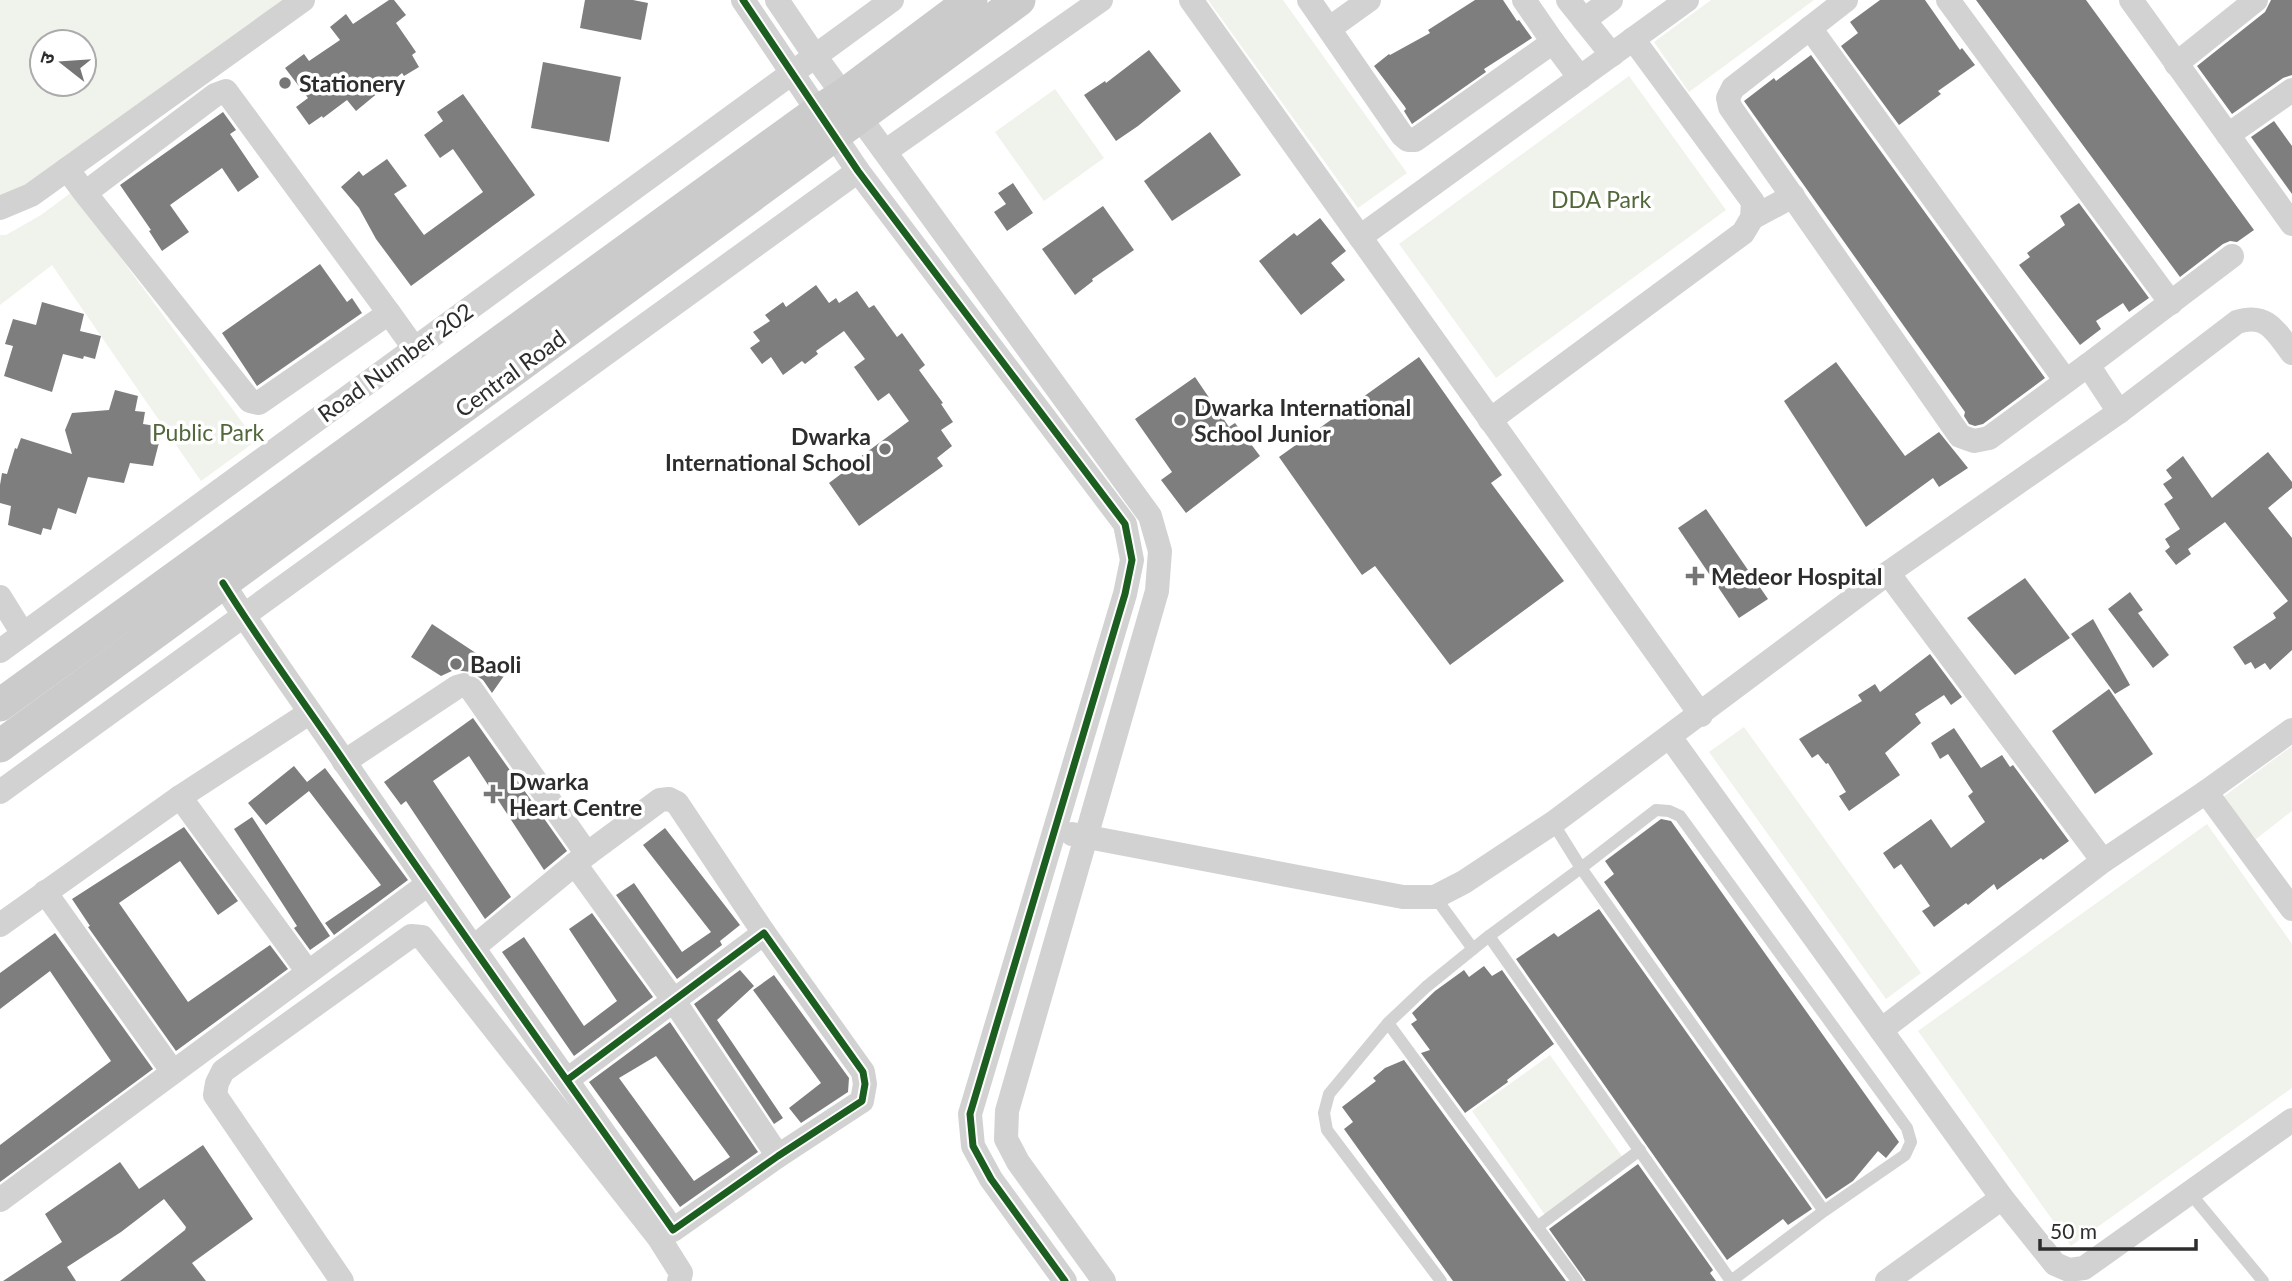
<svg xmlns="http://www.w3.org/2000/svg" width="2292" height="1281" font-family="Lato,'Noto Sans Devanagari',sans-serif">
  <rect width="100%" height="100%" fill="#fff"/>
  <!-- green -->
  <g fill="#f0f3eb" fill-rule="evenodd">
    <path d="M0,0h285l-285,203zM42,42h42v42h-42z"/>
    <path d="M1208,0h75l124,173 -49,35z"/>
    <path d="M1711,0h103l-125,92 -35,-50z"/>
    <path d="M1629,76l97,134 -230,168 -97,-134z"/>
    <path d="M1055,89l49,69 -60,43 -49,-69z"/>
    <path d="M72,192l184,249 -55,40 -149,-216 -52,40v-70h6l35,-20z"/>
    <path d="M1744,727l177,246 -35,26 -177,-247z"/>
    <path d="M2292,746v65l-36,28 -33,-42z"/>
    <path d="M2207,824l85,120v144l-221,158 -153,-215z"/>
    <path d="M1550,1055l74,104 -79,56 -73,-104z"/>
  </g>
  <!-- building -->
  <g fill="#7e7e7e" fill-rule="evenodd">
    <path d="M389,0h5l12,15 -10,8 20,29 -4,3 7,12 -15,9 -2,-3 -46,38 -9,-11 -24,18 -1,-2 -13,9 -13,-18 12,-9 -23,-30 19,-14 5,7 31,-21 -10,-13 16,-13 7,10z"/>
    <path d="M585,0h48l15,3 -7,37 -61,-12z"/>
    <path d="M1475,0h28l14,21 2,-1 13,18 -48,31 2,3 -74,52 -8,-13 2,-2 -1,-2 -31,-41 15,-12 1,1 40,-22 -2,-3z"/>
    <path d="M1880,0h45l35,50 2,-2 13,17 -37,26 3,3 -42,31 -58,-79 17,-13 -8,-11z"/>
    <path d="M1976,0h110l168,230 -17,12 -7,-1 -7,3 -43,33z"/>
    <path d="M2271,0h21v75l-9,3 -51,36 -35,-48 68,-54z"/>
    <path d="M1149,50l32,41 -43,35 -22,15 -32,-46 21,-14 1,2z"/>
    <path d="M1811,55l234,323 -62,46 -8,2 -6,-2 -5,-8 1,-4 -221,-311 30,-23 2,3z"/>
    <path d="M543,62l78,15 -12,65 -78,-14z"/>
    <path d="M463,94l72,101 -124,91 -35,-47 -17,-31 -18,-21 18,-16 4,5 24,-17 20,27 -13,8 30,41 59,-43 -30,-43 -13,9 -16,-23 19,-14 -6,-9z"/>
    <path d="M223,112l13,18 -6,4 29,43 -21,15 -16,-24 -52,37 19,27 -27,19 -13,-20 2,-1 -31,-45z"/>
    <path d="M2274,121l18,25v48l-41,-57z"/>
    <path d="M1210,132l31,43 -69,46 -28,-40z"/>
    <path d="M1013,183l20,30 -26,18 -13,-19 12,-8 -8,-11z"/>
    <path d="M2079,203l70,95 -20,14 -6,-9 -27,18 5,8 -21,16 -61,-80 11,-8 -3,-4 38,-28 -5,-9z"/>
    <path d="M1103,206l31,44 -42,29 1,2 -18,14 -33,-46z"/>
    <path d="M1320,218l26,33 -15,12 14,17 -44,35 -42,-54 35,-28 3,3z"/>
    <path d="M320,264l27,38 5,-4 10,15 -105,73 -35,-53z"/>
    <path d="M816,285l13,18 7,-5 3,5 18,-12 12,17 5,-3 23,32 5,-4 23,32 -6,5 24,33 -2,1 12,18 -12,8 11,16 -15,12 6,8 -84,60 -30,-43 24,-18 -1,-2 57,-42 -20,-28 -11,8 -24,-34 11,-8 -21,-28 -28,20 2,3 -13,10 -3,-3 -19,14 -12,-18 -9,7 -12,-16 10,-7 -7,-9 17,-11 -5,-6 18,-13 3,5z"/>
    <path d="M42,302l42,12 -4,17 21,5 -6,23 -11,-3 -1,3 -20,-5 -11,38 -48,-16 9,-30 -8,-2 8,-25 23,6z"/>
    <path d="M1419,357l83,118 -11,8 73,98 -114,84 -75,-99 -13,9 -83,-118z"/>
    <path d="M1836,362l69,94 34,-24 29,36 -29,19 -6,-9 -67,49 -82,-126z"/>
    <path d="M1195,377l34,50 6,-4 25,33 -74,57 -25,-33 11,-8 -37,-53z"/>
    <path d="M115,390l23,6 -3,15 10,1 -2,12 20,3 -10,39 -23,-3 -6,20 -36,-6 -12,37 -18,-6 -7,22 -8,-2 -2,7 -33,-10 3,-19 -11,-3v-18l2,-12 5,1 8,-26 2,1 4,-11 51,16 -7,-24 7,-17 37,-3z"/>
    <path d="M2268,452l24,30v6l-24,20 24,30v112l-22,20 -5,-7 -10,6 -4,-7 -6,3 -12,-18 43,-29 -3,-5 15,-12 -63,-79 -37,27 3,5 -15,11 -11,-14 5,-4 -5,-8 15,-10 -16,-25 9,-6 -10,-14 9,-6 -6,-8 17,-14 29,42z"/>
    <path d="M1706,509l62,90 -29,19 -61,-90z"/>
    <path d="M2025,578l45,60 -55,37 -48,-57z"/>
    <path d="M2130,592l13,18 -5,3 31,42 -16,13 -45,-59z"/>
    <path d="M2093,619l37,66 -15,9 -44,-60z"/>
    <path d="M432,624l74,49 -14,20 -9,-13 -12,-8 -17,-2 -13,6 -30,-19z"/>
    <path d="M1930,654l32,43 -11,8 -7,-10 -29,19 6,9 -36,30 15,22 -51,36 -10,-15 7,-4 -18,-29 -2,1 -8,-10 -6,4 -13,-19 63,-38 -4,-6 17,-11 5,8z"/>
    <path d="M2109,689l44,65 -58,40 -43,-63z"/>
    <path d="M473,718l94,133 -23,19 -75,-114 -36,25 78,116 -26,22 -79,-118 -5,4 -17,-23z"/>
    <path d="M1954,728l27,40 21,-13 8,12 3,-2 56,76 -26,19 -2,-2 -44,32 -3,-6 -26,21 -2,-2 -32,24 -12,-16 8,-5 -29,-42 -7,5 -11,-16 48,-34 20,29 34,-26 -17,-26 5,-4 -25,-38 -8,5 -9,-16z"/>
    <path d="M294,766l13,16 18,-14 83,112 -74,55 -9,-12 56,-38 -72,-94 -43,34 -18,-22z"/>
    <path d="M252,817l78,119 -20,14 -16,-22 3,-2 -63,-97z"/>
    <path d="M1661,819l10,2 228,321 -13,16 -8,-7 -25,30 -27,18 -222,-317 10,-8 -9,-13z"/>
    <path d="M184,827l54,74 -20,14 -38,-54 -61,42 69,99 82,-57 18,24 -112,82 -88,-124 2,-1 -18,-27z"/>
    <path d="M665,828l75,97 -20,16 2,4 -45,34 -61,-84 18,-12 48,69 29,-20 -68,-87z"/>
    <path d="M1599,909l213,300 -24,16 -5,-6 -56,41 -211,-301 38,-26 4,4z"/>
    <path d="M592,913l61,84 -79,59 -72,-104 22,-15 60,89 33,-25 -48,-72z"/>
    <path d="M55,933l98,136 -153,113v-37l111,-84 -61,-90 -50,38v-36z"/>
    <path d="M1484,966l8,10 10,-6 52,74 -47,36 1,2 -43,31 -44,-60 9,-3 -19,-26 6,-4 -5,-7 23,-22 29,-21 5,7z"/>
    <path d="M740,970l14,16 -37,34 66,98 -9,6 -80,-120z"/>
    <path d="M774,975l75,103 -1,14 -47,31 -12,-15 32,-25 -68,-93z"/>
    <path d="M670,1022l88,130 -78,55 -91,-125zM656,1056l74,101 -36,24 -75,-103z"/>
    <path d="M1404,1060l46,63 116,158h-113l-109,-152 9,-7 -11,-15 34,-26 -3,-3 12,-10z"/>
    <path d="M203,1145l50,74 -61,44 14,18h-86l65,-51 1,-3 -22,-28 -43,33 -54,35 9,14h-73l59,-39 -17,-28 75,-52 19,27z"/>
    <path d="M1638,1164l75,106 -3,3 6,8h-130l-37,-52z"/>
  </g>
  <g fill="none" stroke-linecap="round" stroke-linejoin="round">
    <!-- lane -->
    <g stroke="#d2d2d2" stroke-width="12">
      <path d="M1553,823l28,45 -92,68 242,345 93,-70 81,-56 6,-13 -4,-14 -227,-312 -11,-5 -13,-1 -75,58 243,343"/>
      <path d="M1435,897l38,52"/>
      <path d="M1388,1023l189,258"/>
      <path d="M2190,1193l73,88"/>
      <path d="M1537,1227l103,-77"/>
      <path d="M1441,1281l-114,-151 -3,-17 5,-19 59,-71 38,-36 63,-51"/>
    </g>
    <!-- street -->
    <g stroke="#d2d2d2" stroke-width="24">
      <path d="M743,0l115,171 267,353 7,36 -7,34 -155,520 3,32 18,33 74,102"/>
      <path d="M777,0l38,56 335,460 10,35 -3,40 -150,520 -1,28 12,23 86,119"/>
      <path d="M1191,0l510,715"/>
      <path d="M1309,0l93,135 6,5h7l138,-98 -29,-42"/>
      <path d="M1568,0l16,20 27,-20"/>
      <path d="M1846,0l-113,88 -5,10 2,9 230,329 14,5 15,-3 99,-73 31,47"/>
      <path d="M1948,0l223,303"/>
      <path d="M2131,0l161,224"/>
      <path d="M1584,20l28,35"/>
      <path d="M1330,28l39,-28"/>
      <path d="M1810,28l256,353"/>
      <path d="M1553,42l27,36"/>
      <path d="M2176,64l80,-64"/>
      <path d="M2228,135l64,-45"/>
      <path d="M886,151l215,-151"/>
      <path d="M67,169l18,24 165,208 9,2 130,-90 -163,-222 -11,4 -130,98"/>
      <path d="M0,208l31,-13 272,-195"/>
      <path d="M1752,218l41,-22"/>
      <path d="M1360,237l327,-237"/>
      <path d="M389,313l25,35"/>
      <path d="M2088,365l144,-109"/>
      <path d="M1490,420l253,-187 9,-15 1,-16 -120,-163"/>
      <path d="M1888,573l215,288"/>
      <path d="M223,583c39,63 83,122 125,184 106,156 216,309 325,463l105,-74 84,-55 3,-17 -2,-12 -99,-139 -197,147"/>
      <path d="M0,597l23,37"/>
      <path d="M0,651l892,-651"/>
      <path d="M1670,737l332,461 53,66 14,6 15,-2 208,-148"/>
      <path d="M344,762l113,-75 7,-2 7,4 116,165 73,-54 9,-1 8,4 87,130"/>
      <path d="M0,792l858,-621"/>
      <path d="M2206,792l86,117"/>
      <path d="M180,797l128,175"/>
      <path d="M1072,834l331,63h32l29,-15 89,-59 335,-250 231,-161 118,-90c30,-10 39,10 55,31"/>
      <path d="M575,864l99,137 104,155"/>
      <path d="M45,892l128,180"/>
      <path d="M0,925l180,-128 129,-84"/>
      <path d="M474,947l113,-93"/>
      <path d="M1881,1030l222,-169 103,-69 86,-62"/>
      <path d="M0,1200l428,-316"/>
      <path d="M342,1281l-127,-186 2,-12 6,-12 188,-135 11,1 237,301 22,35 -2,8"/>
      <path d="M1887,1281l115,-83"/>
    </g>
    <!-- secondary -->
    <g stroke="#cbcbcb" stroke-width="33">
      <path d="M0,705l817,-593 27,-17 127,-95"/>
      <path d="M0,746l1019,-746"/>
    </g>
    <defs>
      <g id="cycleway">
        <path d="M743,0l115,171 267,353 7,36 -7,34 -155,520 3,32 18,33 74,102"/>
        <path d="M223,583c39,63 83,122 125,184 106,156 216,309 325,463l105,-74 84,-55 3,-17 -2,-12 -99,-139 -197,147"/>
      </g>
    </defs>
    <!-- cycleway casing -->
    <use href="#cycleway" stroke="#fff" stroke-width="11"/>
    <!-- cycleway -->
    <use href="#cycleway" stroke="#1b5e20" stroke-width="7"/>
  </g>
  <!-- markers -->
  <g fill="#767676" stroke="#fff" stroke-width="2.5">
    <circle cx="285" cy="83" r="7"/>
    <circle cx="1180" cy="420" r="7"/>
    <circle cx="885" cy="449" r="7"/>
    <path d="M1691.5 565.5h7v7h7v7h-7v7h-7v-7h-7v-7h7z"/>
    <circle cx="456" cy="664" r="7"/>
    <path d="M489.5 783.5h7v7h7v7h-7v7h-7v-7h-7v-7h7z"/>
  </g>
  <g text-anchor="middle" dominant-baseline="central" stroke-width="7" stroke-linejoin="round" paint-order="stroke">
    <!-- poi labels -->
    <g font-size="23" font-weight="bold" fill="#2d2d2d" stroke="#fff" text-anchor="start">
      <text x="299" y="83">Stationery</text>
      <text x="1194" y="407">Dwarka International<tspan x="1194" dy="26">School Junior</tspan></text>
      <text x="871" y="436" text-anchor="end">Dwarka<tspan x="871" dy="26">International School</tspan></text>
      <text x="1711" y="576">Medeor Hospital</text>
      <text x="470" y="664">Baoli</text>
      <text x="509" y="781">Dwarka<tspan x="509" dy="26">Heart Centre</tspan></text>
    </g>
    <!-- park labels -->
    <g font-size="23" fill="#52673b" stroke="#fff">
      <text x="1601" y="199">DDA Park</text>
      <text x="208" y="432">Public Park</text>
    </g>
    <!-- street labels -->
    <g font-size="23" fill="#2d2d2d" stroke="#fff">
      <text transform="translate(395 362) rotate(-36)">Road Number 202</text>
      <text transform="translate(510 373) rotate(-36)">Central Road</text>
    </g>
  </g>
  <!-- north arrow -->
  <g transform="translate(63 63) rotate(287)"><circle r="33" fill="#ffffff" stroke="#ababab" stroke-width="2"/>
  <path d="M0-5L12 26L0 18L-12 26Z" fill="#767676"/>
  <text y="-10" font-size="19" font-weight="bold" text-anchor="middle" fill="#2d2d2d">उ</text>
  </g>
  <!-- scale -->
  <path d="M2040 1239v10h156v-10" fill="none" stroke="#2d2d2d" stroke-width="3.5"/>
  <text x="2050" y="1239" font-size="21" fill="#2d2d2d" stroke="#ffffff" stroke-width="5" paint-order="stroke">50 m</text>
</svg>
